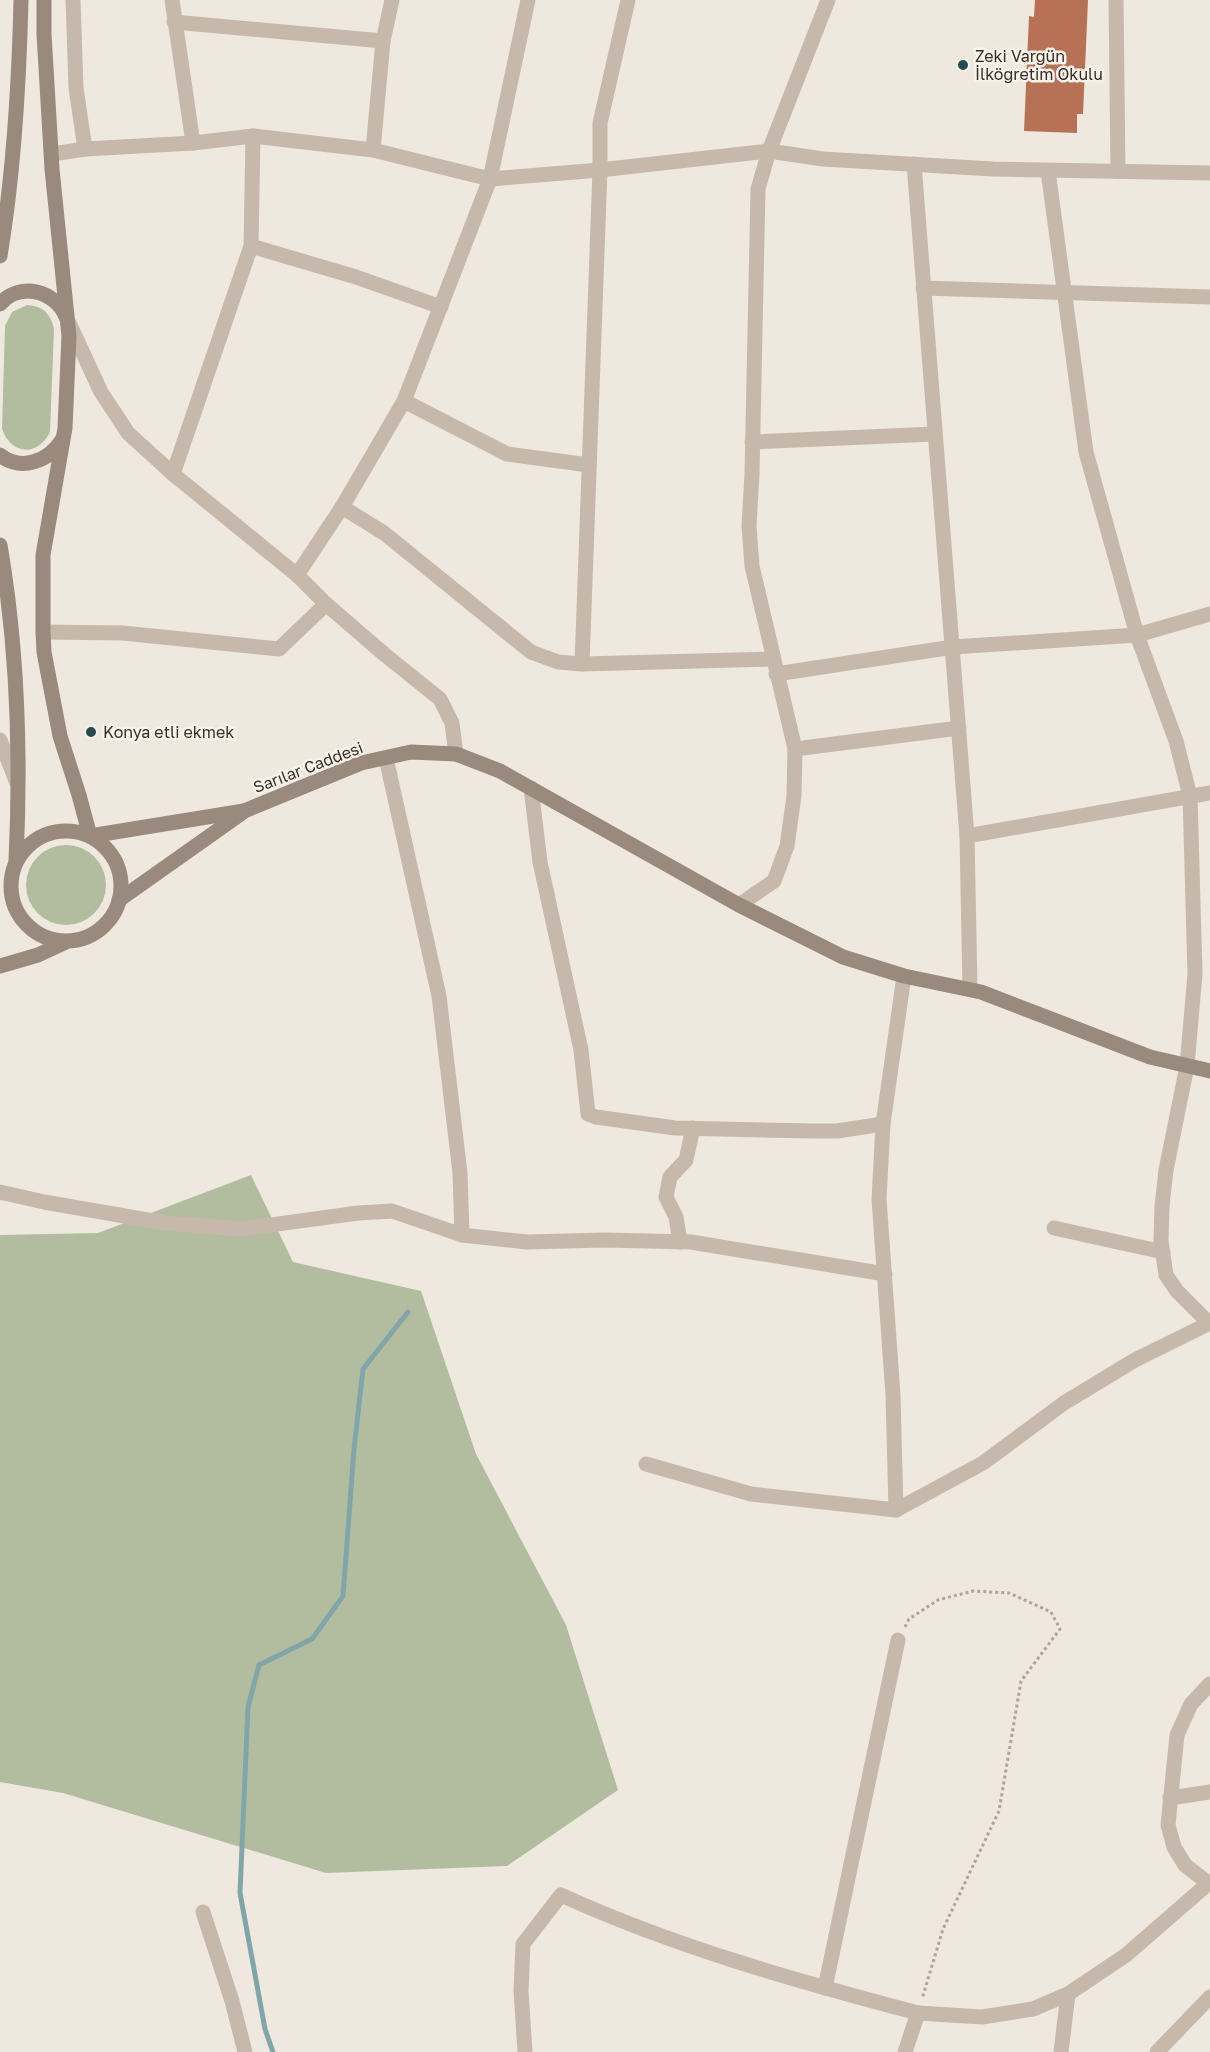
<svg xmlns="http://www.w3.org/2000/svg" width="1210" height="2052" font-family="'Golos Text',sans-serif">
  <rect width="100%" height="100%" fill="#efe8df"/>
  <!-- green -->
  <g fill="#b2bda0">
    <path d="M27,305c16,1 24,9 27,24l-4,103c-12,25 -39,23 -48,-3l3,-103 7,-14z"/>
    <circle cx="66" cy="885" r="40"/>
    <path d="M251,1175l42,87 128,29 55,163 90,171 52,165 -111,76 -181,7 -263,-80 -63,-11v-547l98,-2z"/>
  </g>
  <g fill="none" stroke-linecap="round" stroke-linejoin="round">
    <!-- stream -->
    <path stroke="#81a6a9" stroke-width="5" d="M273,2052l-8,-23 -25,-136 8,-186 11,-42 53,-26 31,-43 11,-147 9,-80 45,-57"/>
  </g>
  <!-- building -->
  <path fill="#b77155" d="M1035,0h53l-5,114h-6v19l-53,-2 5,-115 5,1z"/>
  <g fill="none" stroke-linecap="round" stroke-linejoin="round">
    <!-- path -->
    <path stroke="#b2a396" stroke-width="3" stroke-dasharray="3 3" stroke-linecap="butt" d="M905,1627l4,-8 29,-19 35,-9 36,2 42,19 9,17 -39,52 -22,130 -56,118 -21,70"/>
    <!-- street -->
    <g stroke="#c6b9ac" stroke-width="15">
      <path d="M73,0l3,88 9,61"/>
      <path d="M172,0l21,143"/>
      <path d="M1116,0l2,171"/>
      <path d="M174,22l209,19"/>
      <path d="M373,150l10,-109 9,-41"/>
      <path d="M52,154l33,-5 108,-6 60,-7 120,14 117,29 110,-9 169,-19 54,8 170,10 217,4"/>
      <path d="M914,164l53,672 3,153"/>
      <path d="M1048,171l38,281 51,183 39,106 14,55 5,178 -8,92 -21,104 -4,36 -1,35 5,34 11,16 32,32"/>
      <path d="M251,246l105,31 85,30"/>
      <path d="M923,288l287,9"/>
      <path d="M69,323l32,69 27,41 45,41 124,101 29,29 58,50 56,45 12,24 4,31"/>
      <path d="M404,401l103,53 82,11"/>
      <path d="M752,442l183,-8"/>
      <path d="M173,474l78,-228 2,-110"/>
      <path d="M342,507l42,26 147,119 27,10 24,2 191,-5"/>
      <path d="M297,575l45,-68 62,-106 86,-222 38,-179"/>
      <path d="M43,632l80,1 156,16 47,-45"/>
      <path d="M582,664l18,-494v-47l28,-123"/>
      <path d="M776,674l177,-27 184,-12 73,-21"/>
      <path d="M0,740l17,43"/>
      <path d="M795,749l164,-21"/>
      <path d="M386,758l53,238 21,177 2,62"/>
      <path d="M531,788l9,74 41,188 7,64 8,3 79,11 139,3h23l46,-7"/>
      <path d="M967,836l243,-43"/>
      <path d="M739,905l35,-24 13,-35 7,-50 1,-47 -43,-183 -3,-40 3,-52 6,-285 11,-38 59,-151"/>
      <path d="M0,1192l44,10 121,21 76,6 117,-16 34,-2 70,24 65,7 77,-2 87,2 194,32"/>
      <path d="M1054,1228l109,24"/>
      <path d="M680,1242l-4,-25 -10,-20 4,-20 16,-17 7,-32"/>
      <path d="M646,1464l105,30 145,16 87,-47 81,-60 71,-43 75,-37"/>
      <path d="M896,1510l-3,-115 -14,-196 4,-75 21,-148"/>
      <path d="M1170,1798l40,-6"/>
      <path d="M1208,1883l-23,-18 -11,-18 -6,-22 9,-90 14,-31 19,-20"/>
      <path d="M203,1912l29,89 13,51"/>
      <path d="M825,1988l73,-348"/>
      <path d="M525,2052l-4,-61 2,-47 38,-49c114,52 236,86 357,118"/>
      <path d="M905,2052l13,-39 64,4 51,-8 35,-15 58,-39 84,-73"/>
      <path d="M1061,2052l7,-58"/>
      <path d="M1157,2052l53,-55"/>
    </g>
    <!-- secondary -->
    <g stroke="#9a897d" stroke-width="15">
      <path d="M44,0v34l8,135 17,167 -4,92 -22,127v77l1,20 16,84 19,59 11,41 154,-25 117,-48 50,-11 45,2 44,17 239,134 104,52 61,19 77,16 169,65 60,14"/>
      <path d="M0,256c14,-84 19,-171 21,-256"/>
      <path d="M0,304c20,-23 56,-13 66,13"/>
      <path d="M0,455c21,17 49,6 62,-15"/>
      <path d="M0,545c18,105 21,210 16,316"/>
      <circle cx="66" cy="886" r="55"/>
      <path d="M119,900l123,-87"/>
      <path d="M0,966l38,-11 28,-13"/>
    </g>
  </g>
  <!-- markers -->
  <g fill="#244d52" stroke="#f8f2ea" stroke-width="2">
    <circle cx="963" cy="65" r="6"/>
    <circle cx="91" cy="732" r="6"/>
  </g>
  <g text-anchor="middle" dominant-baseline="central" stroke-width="5" stroke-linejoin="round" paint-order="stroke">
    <!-- poi labels -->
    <g font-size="16" fill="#352e2a" stroke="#f8f2ea" text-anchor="start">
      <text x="975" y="56">Zeki Vargün<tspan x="975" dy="18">İlköğretim Okulu</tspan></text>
      <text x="103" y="732">Konya etli ekmek</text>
    </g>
    <!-- street labels -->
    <g font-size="16" fill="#352e2a" stroke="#f8f2ea">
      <text transform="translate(308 767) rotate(-21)">Sarılar Caddesi</text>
    </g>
  </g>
</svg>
